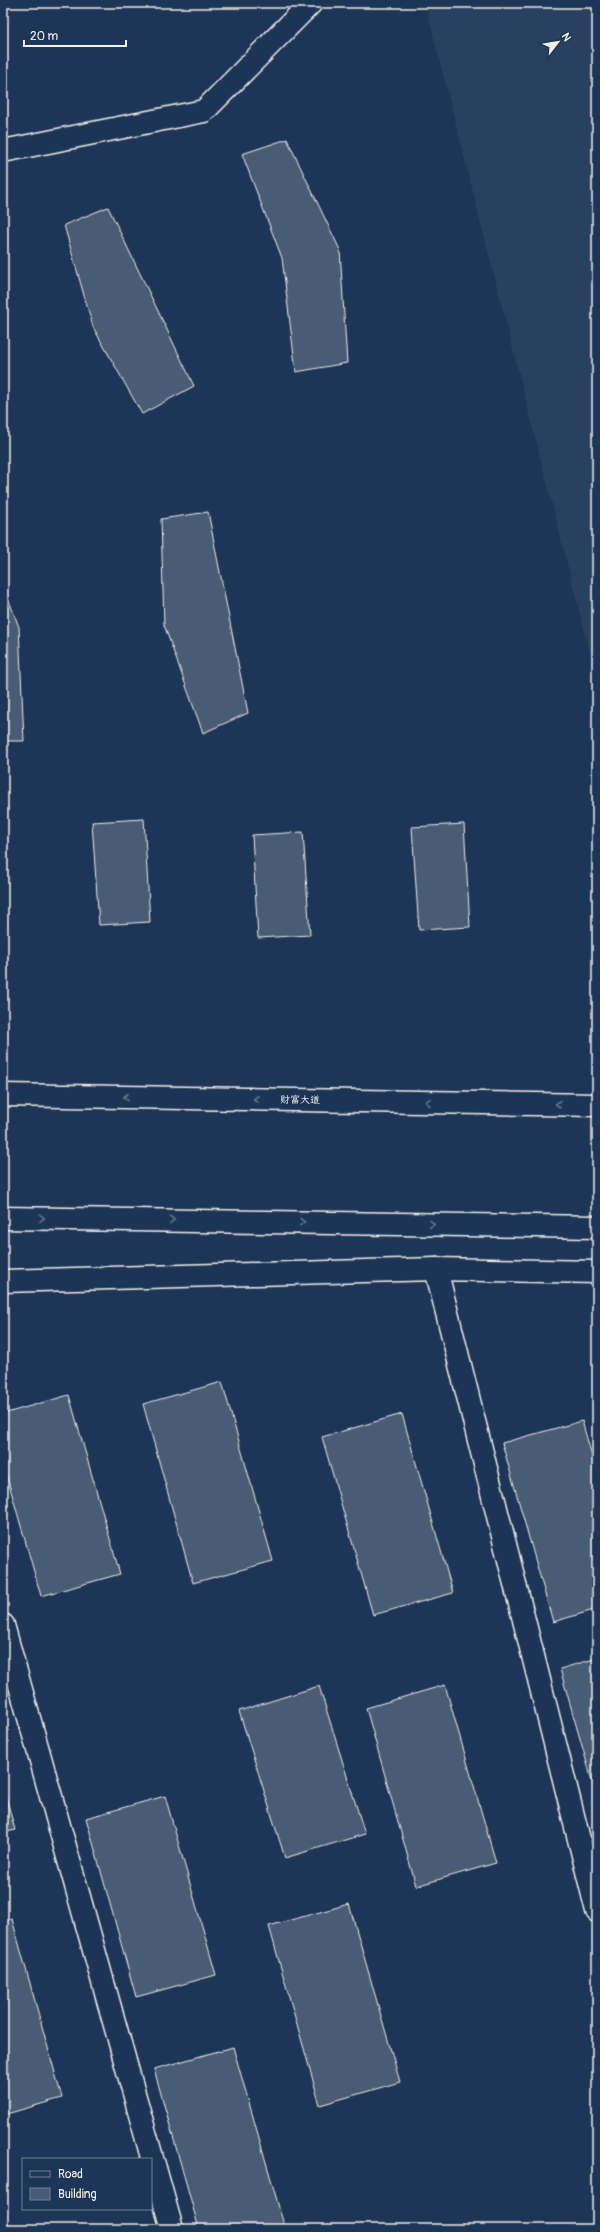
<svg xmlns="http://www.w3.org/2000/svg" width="600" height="2232" font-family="Pangolin,'LXGW WenKai TC',sans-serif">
  <rect width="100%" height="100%" fill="#1d3557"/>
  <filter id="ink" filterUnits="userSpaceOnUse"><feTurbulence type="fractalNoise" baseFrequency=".025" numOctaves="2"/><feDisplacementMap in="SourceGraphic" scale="8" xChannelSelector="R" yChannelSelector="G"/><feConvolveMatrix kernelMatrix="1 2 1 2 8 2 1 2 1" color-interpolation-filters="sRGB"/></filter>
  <g filter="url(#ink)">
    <!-- built -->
    <path fill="#2a4060" d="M425,3h172v678z"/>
    <!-- building -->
    <g fill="#485b74" stroke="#f4f1e8">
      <path d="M287,139l53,111 7,113 -51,9 -14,-114 -40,-104z"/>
      <path d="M108,207l86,179 -52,28 -49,-87 -29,-102z"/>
      <path d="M208,512l40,201 -45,20 -39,-108 -3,-106z"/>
      <path d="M3,585l16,42 5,114h-21z"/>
      <path d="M144,819l6,103 -51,3 -7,-103z"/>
      <path d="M464,824l6,103 -51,3 -7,-103z"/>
      <path d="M303,832l7,103 -52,3 -6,-103z"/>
      <path d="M222,1382l51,179 -80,22 -50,-179z"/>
      <path d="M69,1395l51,179 -79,22 -38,-133v-49z"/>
      <path d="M402,1414l51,179 -80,22 -51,-178z"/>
      <path d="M582,1421l15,53v135l-44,13 -51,-179z"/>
      <path d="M597,1658v140l-37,-129z"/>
      <path d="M445,1685l51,178 -80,23 -50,-178z"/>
      <path d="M319,1686l46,148 -80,24 -46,-147z"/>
      <path d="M3,1786l12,44 -12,3z"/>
      <path d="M165,1796l51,179 -80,22 -50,-179z"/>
      <path d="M349,1904l51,178 -80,23 -51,-179z"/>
      <path d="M12,1919l50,179 -59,17v-193z"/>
      <path d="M233,2047l51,178 -14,4h-71l-45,-160z"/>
    </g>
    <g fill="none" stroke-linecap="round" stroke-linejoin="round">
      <defs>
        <g id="street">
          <path d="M3,151l201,-40 107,-108"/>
          <path d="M436,1269l161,642"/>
          <path d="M3,1281l433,-12 161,3"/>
          <path d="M3,1625l169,604"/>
        </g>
        <g id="primary">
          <path d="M3,1095l594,10"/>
          <path d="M3,1218l594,9"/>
        </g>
      </defs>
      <!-- street casing -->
      <use href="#street" stroke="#f4f1e8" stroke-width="25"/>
      <!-- primary casing -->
      <use href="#primary" stroke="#f4f1e8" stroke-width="25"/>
      <!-- street -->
      <use href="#street" stroke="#1d3557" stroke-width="22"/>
      <!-- primary -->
      <use href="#primary" stroke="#1d3557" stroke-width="22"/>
    </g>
    <!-- one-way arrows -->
    <defs><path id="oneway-chevron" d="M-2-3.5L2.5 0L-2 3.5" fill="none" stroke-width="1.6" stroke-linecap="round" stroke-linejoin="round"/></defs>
    <g stroke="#68778a">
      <use href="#oneway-chevron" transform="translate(126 1097) rotate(-179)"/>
      <use href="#oneway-chevron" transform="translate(256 1099) rotate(-179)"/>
      <use href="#oneway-chevron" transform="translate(428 1102) rotate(-179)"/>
      <use href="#oneway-chevron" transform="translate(558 1104) rotate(-179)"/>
      <use href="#oneway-chevron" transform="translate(42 1218) rotate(1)"/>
      <use href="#oneway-chevron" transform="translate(172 1220) rotate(1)"/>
      <use href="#oneway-chevron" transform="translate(302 1222) rotate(1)"/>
      <use href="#oneway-chevron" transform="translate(432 1224) rotate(1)"/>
    </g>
  </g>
  <g text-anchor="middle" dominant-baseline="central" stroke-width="3" stroke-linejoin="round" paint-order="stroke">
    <!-- street labels -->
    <g font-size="10" fill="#f4f1e8" stroke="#1d3557">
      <text transform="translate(300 1100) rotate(1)">财富大道</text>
    </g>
  </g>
  <!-- margin -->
  <rect width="600" height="2232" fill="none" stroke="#1d3557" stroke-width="16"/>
  <rect x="8" y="8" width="584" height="2216" fill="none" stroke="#f4f1e8" stroke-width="1.5" filter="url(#ink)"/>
  <!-- legend -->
  <rect x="22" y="2158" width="130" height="52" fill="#1d3557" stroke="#738091"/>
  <rect x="30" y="2171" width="20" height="6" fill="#1d3557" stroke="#738091"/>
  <text x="58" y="2178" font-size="12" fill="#f4f1e8">Road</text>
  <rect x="30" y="2188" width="20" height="12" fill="#485b74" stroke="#738091"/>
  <text x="58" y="2198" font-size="12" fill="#f4f1e8">Building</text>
  <!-- north arrow -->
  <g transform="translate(558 42) rotate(59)" stroke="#1d3557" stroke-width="3" paint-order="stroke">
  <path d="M0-3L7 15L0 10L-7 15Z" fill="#f4f1e8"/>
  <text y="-6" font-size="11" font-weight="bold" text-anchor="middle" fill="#f4f1e8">N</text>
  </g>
  <!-- scale -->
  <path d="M24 40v6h102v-6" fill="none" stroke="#f4f1e8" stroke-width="2"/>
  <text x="30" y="40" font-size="12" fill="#f4f1e8" stroke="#1d3557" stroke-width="3" paint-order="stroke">20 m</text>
</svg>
